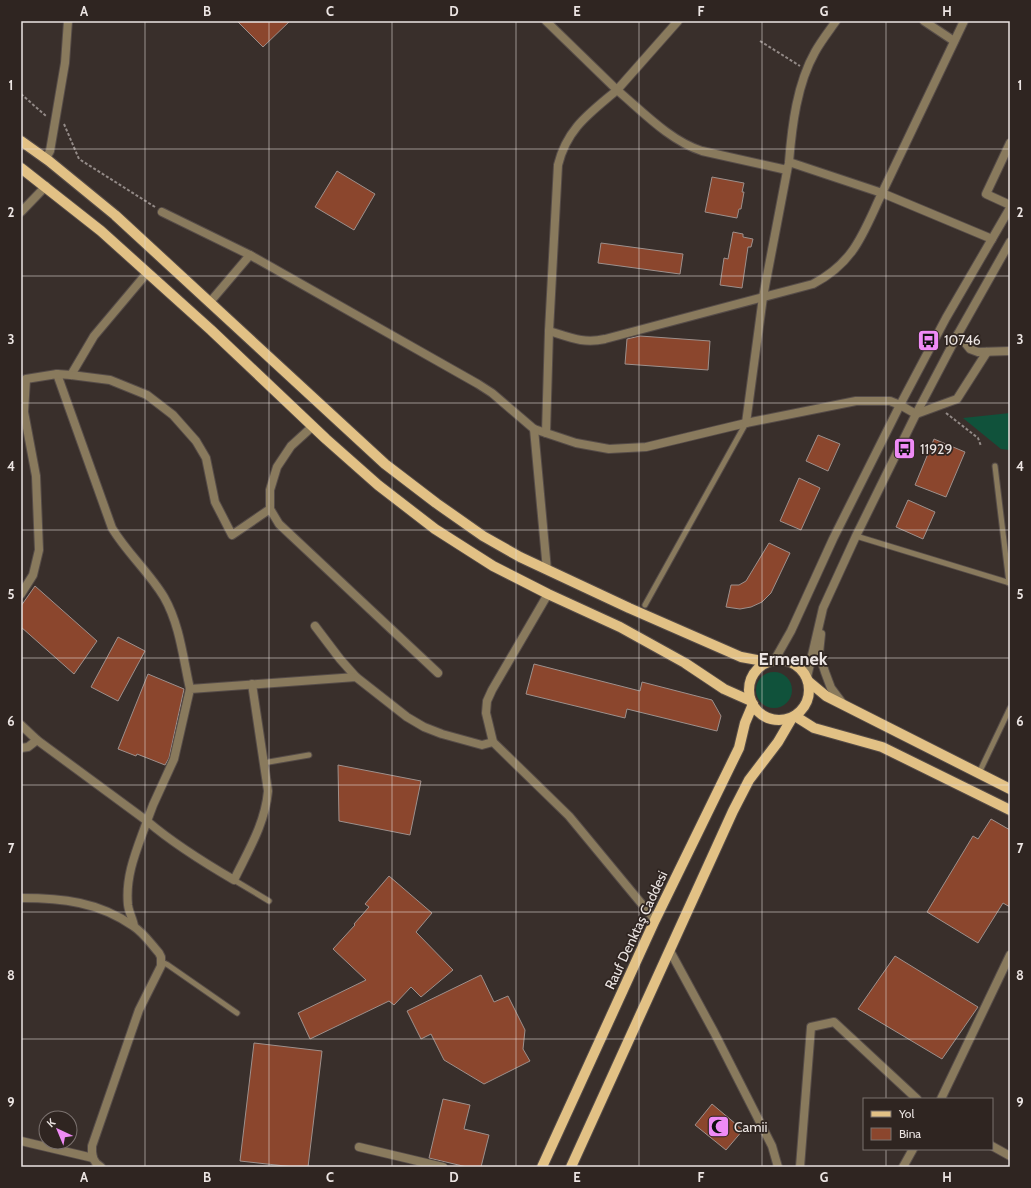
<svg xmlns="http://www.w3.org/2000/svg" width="1031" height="1188" font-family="Cabin,sans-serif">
  <rect width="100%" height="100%" fill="#392f2b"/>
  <!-- green -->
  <g fill="#10523b">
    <path d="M1010,413v37l-9,-1 -38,-31z"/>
    <circle cx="774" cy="690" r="18"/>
  </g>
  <!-- building -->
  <g fill="#8b462d" stroke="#9d908c">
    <path d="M237,21h53l-27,26z"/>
    <path d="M337,171l38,23 -21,36 -39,-23z"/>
    <path d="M712,177l32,6 -2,9h2l-3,17h-2l-2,9 -32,-6z"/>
    <path d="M733,232l10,2v3l10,2 -2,8h-3l-6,41 -22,-3 4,-27 4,1z"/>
    <path d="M601,243l82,11 -3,20 -82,-11z"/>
    <path d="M640,336l70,5 -2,29 -83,-6 2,-25z"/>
    <path d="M818,435l22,9 -12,27 -22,-10z"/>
    <path d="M934,439l31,13 -19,45 -31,-12z"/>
    <path d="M799,478l21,10 -19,42 -21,-9z"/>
    <path d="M908,500l27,12 -12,27 -27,-12z"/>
    <path d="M769,543l21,10 -19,40 -9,9 -11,5 -11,2 -14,-2 5,-22h8l7,-4z"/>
    <path d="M35,586l62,55 -23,33 -53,-47v-21z"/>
    <path d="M118,637l27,14 -27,50 -27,-14z"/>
    <path d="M534,664l106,27 2,-9 70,18 9,16 -4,15 -90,-22 -2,9 -99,-24z"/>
    <path d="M148,674l36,15 -15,69 -4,7 -28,-11 -1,2 -18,-7z"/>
    <path d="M338,765l83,16 -11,54 -71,-14z"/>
    <path d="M991,819l19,11v77l-7,-4 -25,40 -51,-31 46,-76 5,3z"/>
    <path d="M389,876l43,37 -16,19 37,38 -32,27 -10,-10 -17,18 -5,-4 -79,38 -12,-26 68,-33 -33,-31 22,-24 -1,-1 15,-17 -4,-3z"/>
    <path d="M895,956l83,51 -36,52 -84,-50z"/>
    <path d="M481,975l13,27 14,-6 17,34 -2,19 7,12 -46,23 -40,-24 -13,-26 -10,5 -14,-28z"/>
    <path d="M254,1043l68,8 -14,116h-14l-54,-6z"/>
    <path d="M443,1099l27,6 -6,24 25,6 -8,32h-14l-38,-9z"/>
    <path d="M712,1104l31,26 -17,20 -31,-25z"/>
  </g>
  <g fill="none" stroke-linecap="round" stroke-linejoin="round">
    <defs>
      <g id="service">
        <path d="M995,466l14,117"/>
        <path d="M856,536l154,47"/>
        <path d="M645,605l101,-182"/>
        <path d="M263,763l46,-8"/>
        <path d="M979,773l31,-65"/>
        <path d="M234,880l35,21"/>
        <path d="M162,962l6,3 69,48"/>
      </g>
      <g id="minor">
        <path d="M678,21l-61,69c25,21 53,51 85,61l85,19"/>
        <path d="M924,21l30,20"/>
        <path d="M964,21l-82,172 110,46"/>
        <path d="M1010,143l-24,51 24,11"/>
        <path d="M46,158l4,-7 15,-88 3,-42"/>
        <path d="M21,212l25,-26"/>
        <path d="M162,212l88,43"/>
        <path d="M210,302l40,-47 228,129 14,9 42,36 42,14 33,6 37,-2 100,-24 110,-22h34l10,4"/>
        <path d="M549,331c20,6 34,13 56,8l208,-55c42,-22 50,-51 69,-91l-93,-31c3,-37 8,-78 26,-110 6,-11 14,-21 21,-31"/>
        <path d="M958,334l12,15 8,3 32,-1"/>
        <path d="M57,374l55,154c15,25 37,44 52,69 16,28 19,61 26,92"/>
        <path d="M71,375l23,-39 53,-63"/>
        <path d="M916,414l41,-15 30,-47"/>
        <path d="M746,423l17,-126 25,-131"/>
        <path d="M313,426l-22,20 -14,21 -7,23v19l9,15 159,149"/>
        <path d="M534,429l13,141"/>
        <path d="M546,433l3,-102 9,-166c9,-37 32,-52 59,-75l-71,-69"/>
        <path d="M21,594l12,-19 6,-25 -3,-74 -12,-64 2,-33 31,-5 14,1 39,5 37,15 26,20 23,26 10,17 9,44 17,33 38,-26"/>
        <path d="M548,594l-56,96 -5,11 -1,12 7,29 76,74 86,104"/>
        <path d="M315,626l25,33 16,18"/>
        <path d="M21,725l16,15 110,81 6,-16 21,-46 16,-70 166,-12 51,40 17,10 18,7 40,11 11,-3"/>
        <path d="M21,748l7,-1 9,-7"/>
        <path d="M21,898c41,0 78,4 112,28 11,7 18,18 26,27l2,4v9l-22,44 -47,136v6l1,6 3,5 5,4"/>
        <path d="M134,926c-1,-7 -5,-13 -6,-21 -3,-30 9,-56 19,-84 27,23 56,41 87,59 14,-29 31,-56 34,-89l-16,-107"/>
        <path d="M670,951l44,81 58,114 6,21"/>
        <path d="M941,1099l69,-144"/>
        <path d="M21,1141l72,17"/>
        <path d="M992,1146l18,10"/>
        <path d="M359,1147l84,20"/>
        <path d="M800,1167l11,-140 23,-5 83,77"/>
        <path d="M903,1167l10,-18"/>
      </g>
      <g id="tertiary">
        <path d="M900,405l16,9"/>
        <path d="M821,634l-2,19 6,19 6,16 12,16"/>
        <path d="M774,661l17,-30 42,-92 67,-134 46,-87 64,-110"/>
        <path d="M807,677l16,-69 33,-72 60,-122 42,-80 52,-92"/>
      </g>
      <g id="primary">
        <path d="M21,141l28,20 66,54 270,249 51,39 47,33 37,21 109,51 112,49 27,5"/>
        <path d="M21,168l80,63 110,99 115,109 52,46 57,44 58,37 55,28 72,33 65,36 39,26 27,12"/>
        <circle cx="779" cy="690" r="30"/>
        <path d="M808,681l18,15 184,93"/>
        <path d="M795,716l19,12 68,19 128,63"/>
        <path d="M542,1167l113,-247 84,-172 6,-25 8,-19"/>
        <path d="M571,1167l162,-356 16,-31 29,-38 14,-24"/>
      </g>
    </defs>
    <!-- service casing -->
    <use href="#service" stroke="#564c48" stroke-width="7"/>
    <!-- minor casing -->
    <use href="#minor" stroke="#564c48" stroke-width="10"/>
    <!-- tertiary casing -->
    <use href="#tertiary" stroke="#564c48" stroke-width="10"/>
    <!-- primary casing -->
    <use href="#primary" stroke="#564c48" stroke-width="12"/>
    <!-- path -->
    <g stroke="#938a87" stroke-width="2" stroke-dasharray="3 2" stroke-linecap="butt">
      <path d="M760,41l40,25"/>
      <path d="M21,94l25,22"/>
      <path d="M64,124l15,35 76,48"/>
      <path d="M946,413l32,25 3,8"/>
    </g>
    <!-- service -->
    <use href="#service" stroke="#897a5d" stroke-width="5"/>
    <!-- minor -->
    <use href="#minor" stroke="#897a5d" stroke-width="8"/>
    <!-- tertiary -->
    <use href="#tertiary" stroke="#897a5d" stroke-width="8"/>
    <!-- primary -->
    <use href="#primary" stroke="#e2c185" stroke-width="10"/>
  </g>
  <!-- grid -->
  <path fill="none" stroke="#ece5e3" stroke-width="1" stroke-opacity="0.55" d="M145,21v1146M269,21v1146M392,21v1146M516,21v1146M639,21v1146M762,21v1146M886,21v1078M21,149h989M21,276h989M21,403h989M21,530h989M21,658h989M21,785h989M21,912h989M21,1039h989M886,1149v18"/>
  <!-- icons -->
  <defs>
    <symbol id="bus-square" viewBox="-11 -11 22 22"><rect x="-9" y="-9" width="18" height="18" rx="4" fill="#ef8bf6" stroke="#2f2521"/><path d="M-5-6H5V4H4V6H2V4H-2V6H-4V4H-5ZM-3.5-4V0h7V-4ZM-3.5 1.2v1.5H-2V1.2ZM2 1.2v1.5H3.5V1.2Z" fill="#111"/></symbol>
    <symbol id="mosque-square" viewBox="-11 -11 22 22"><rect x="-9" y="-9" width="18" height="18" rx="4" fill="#ef8bf6" stroke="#2f2521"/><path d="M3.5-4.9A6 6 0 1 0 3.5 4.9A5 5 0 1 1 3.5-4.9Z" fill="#111"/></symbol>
  </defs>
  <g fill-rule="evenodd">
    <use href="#bus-square" x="916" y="328" width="25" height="25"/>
    <use href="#bus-square" x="892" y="436" width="25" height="25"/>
    <use href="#mosque-square" x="706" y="1114" width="25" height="25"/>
  </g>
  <g text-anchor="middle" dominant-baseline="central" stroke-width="3.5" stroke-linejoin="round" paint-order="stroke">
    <!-- poi labels -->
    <g font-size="14" fill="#ece5e3" stroke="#2f2521" text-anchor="start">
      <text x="944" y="340">10746</text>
      <text x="920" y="449">11929</text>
      <text x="734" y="1127">Camii</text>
    </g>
    <!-- street labels -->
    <g font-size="14" fill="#ece5e3" stroke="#2f2521">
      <text transform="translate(636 930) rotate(-65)">Rauf Denktaş Caddesi</text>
    </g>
    <!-- district labels -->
    <g font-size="18" font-weight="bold" fill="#ece5e3" stroke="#2f2521">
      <text x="793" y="659">Ermenek</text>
    </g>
  </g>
  <!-- border -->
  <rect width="1031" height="1188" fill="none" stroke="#2f2521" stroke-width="44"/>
  <!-- legend -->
  <rect x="863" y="1098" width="130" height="52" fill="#2f2521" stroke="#7b726f"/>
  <rect x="871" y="1111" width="20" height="6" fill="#e2c185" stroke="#7b726f"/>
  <text x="899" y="1118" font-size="12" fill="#ece5e3">Yol</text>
  <rect x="871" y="1128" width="20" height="12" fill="#8b462d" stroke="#7b726f"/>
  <text x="899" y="1138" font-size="12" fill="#ece5e3">Bina</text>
  <!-- north arrow -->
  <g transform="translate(58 1130) rotate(316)"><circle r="19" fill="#2f2521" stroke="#7b726f"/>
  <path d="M0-3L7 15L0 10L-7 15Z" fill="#ef8bf6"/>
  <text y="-6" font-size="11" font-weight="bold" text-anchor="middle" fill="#ece5e3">K</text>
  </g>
  <rect x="22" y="22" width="987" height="1144" fill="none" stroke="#ece5e3" stroke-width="1.5"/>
  <g font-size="13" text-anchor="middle" font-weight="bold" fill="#ece5e3">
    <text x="84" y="16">A</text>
    <text x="207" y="16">B</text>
    <text x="330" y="16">C</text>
    <text x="454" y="16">D</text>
    <text x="577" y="16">E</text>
    <text x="701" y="16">F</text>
    <text x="824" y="16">G</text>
    <text x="947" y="16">H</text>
    <text x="11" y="90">1</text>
    <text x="1020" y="90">1</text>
    <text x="11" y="217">2</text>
    <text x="1020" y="217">2</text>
    <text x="11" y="344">3</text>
    <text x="1020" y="344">3</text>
    <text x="11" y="471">4</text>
    <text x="1020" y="471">4</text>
    <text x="11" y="599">5</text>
    <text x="1020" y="599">5</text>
    <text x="11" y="726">6</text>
    <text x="1020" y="726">6</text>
    <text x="11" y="853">7</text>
    <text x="1020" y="853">7</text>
    <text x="11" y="980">8</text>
    <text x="1020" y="980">8</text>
    <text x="11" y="1107">9</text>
    <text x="1020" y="1107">9</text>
    <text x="84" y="1182">A</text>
    <text x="207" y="1182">B</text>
    <text x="330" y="1182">C</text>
    <text x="454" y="1182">D</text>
    <text x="577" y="1182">E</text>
    <text x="701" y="1182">F</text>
    <text x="824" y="1182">G</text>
    <text x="947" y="1182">H</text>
  </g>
</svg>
